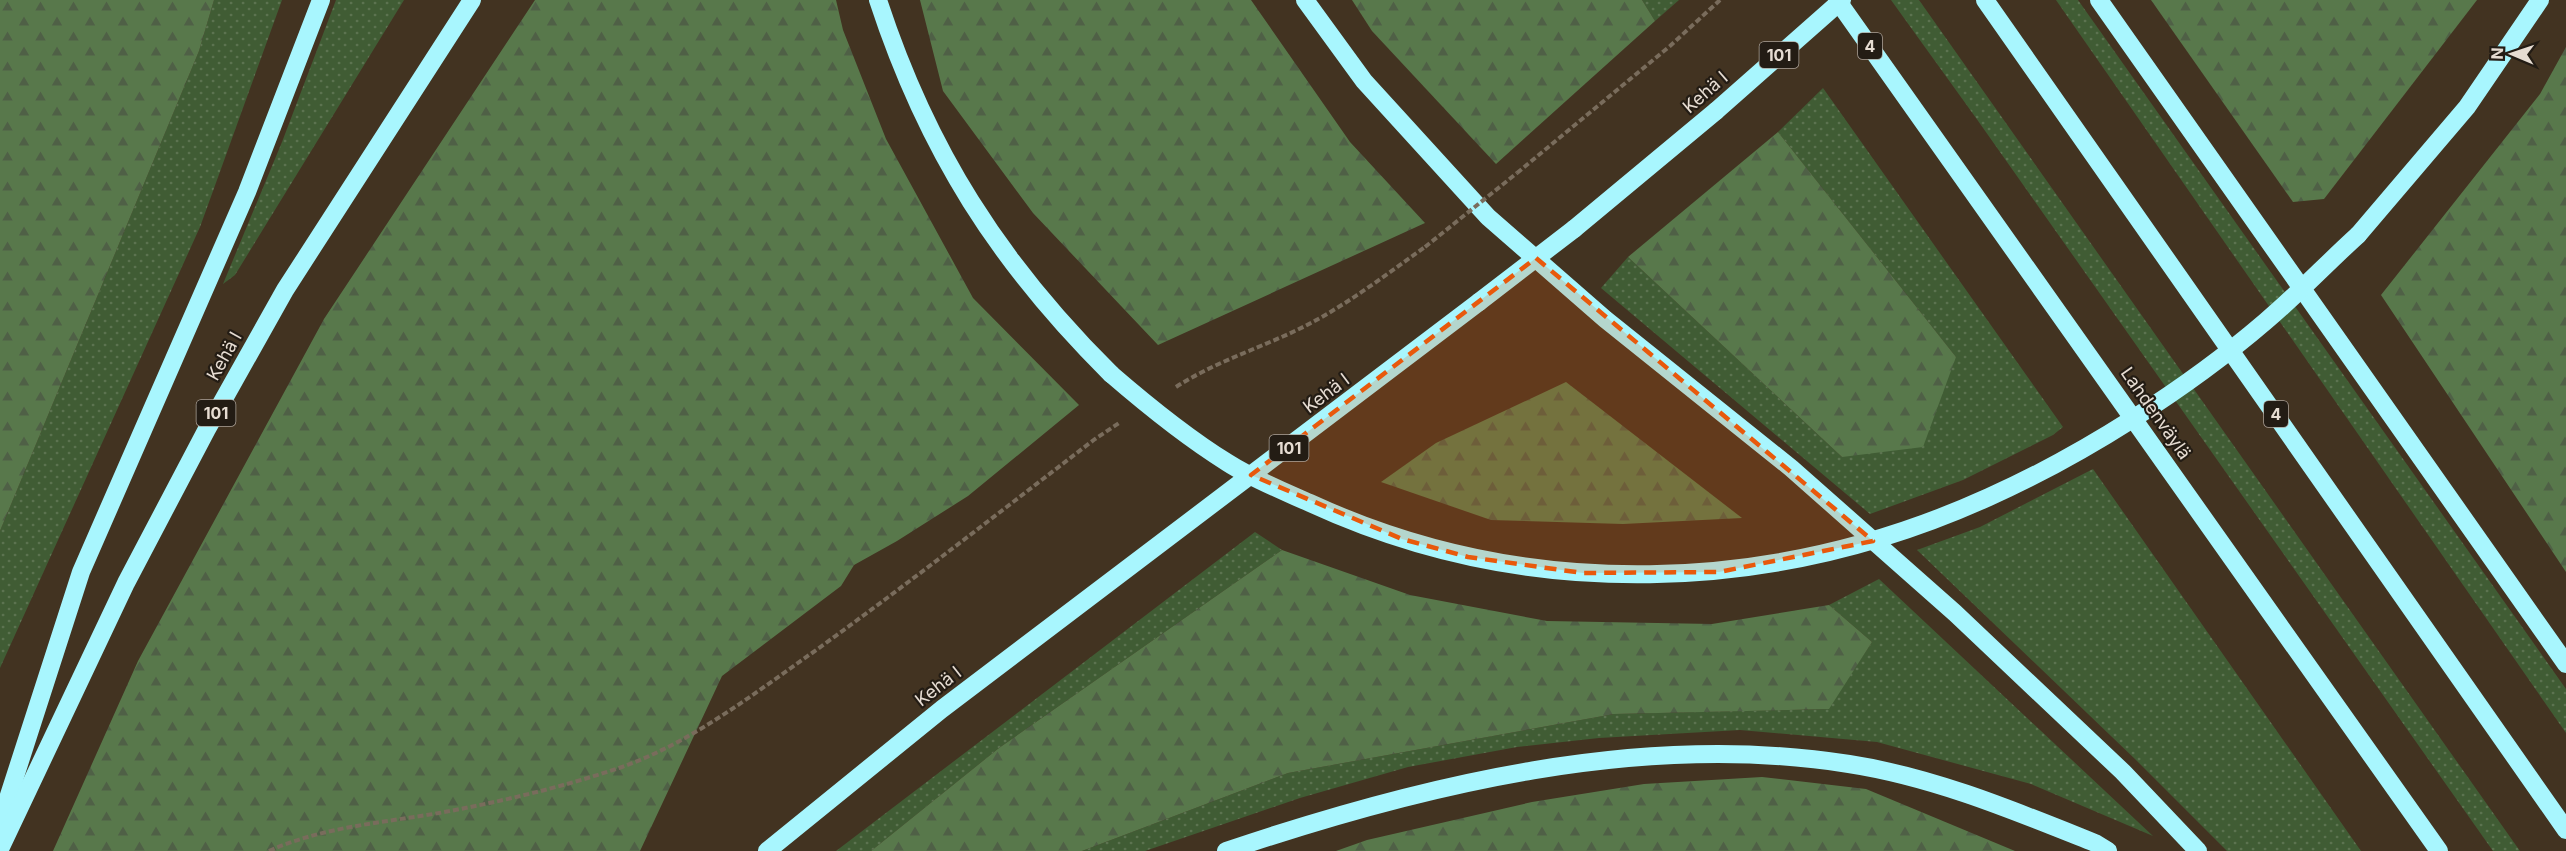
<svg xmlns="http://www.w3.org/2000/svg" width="2566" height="851" font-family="Inter,sans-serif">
  <defs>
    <pattern id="grass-dots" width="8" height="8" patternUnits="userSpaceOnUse" patternTransform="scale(1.5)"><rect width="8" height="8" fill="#405c34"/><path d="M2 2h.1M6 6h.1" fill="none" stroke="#5c7350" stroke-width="1.8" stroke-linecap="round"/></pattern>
    <pattern id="forest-firs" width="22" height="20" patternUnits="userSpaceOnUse" patternTransform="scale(1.5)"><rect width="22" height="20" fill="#58784b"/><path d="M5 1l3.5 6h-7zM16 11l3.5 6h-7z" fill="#4f6046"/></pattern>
  </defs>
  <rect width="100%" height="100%" fill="#423321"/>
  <!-- grass -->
  <g fill="url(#grass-dots)">
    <path d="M214,0h68l-82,227 -200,441v-137l199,-480z"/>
    <path d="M336,0h68l-169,275 -12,9 59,-142z"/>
    <path d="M1642,0h37l-24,21z"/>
    <path d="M1891,0h28l601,851h-27l-517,-733z"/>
    <path d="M2056,0h22l488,689v44z"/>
    <path d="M1823,88l240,339 -10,8 -90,45 -93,34 -269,-226 27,-31 214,200 114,-100 -178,-225z"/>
    <path d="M2093,469l268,382h-134l-91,-91 -219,-210 63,-23z"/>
    <path d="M1255,532l27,18 -283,198 -128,103h-35z"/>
    <path d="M1879,579l274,257 -122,-52 -154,-42 -137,-12 -141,8 -82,9 -109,20 -108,31 -155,53h-63l206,-78 326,-59 214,-5 44,-67 -43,-37z"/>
  </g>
  <!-- forest -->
  <g fill="url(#forest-firs)">
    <path d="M0,0h214l-15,51 -199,480z"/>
    <path d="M535,0h301l7,30 43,109 87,159 106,107 -111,91 -71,45 -43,24 -13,21 -119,90 -82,175h-587l85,-190 186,-342z"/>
    <path d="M920,0h331l99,142 75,81 -267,122 -125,-132 -90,-122z"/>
    <path d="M1352,0h290l13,21 -159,143 -124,-133z"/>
    <path d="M2151,0h326l-153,199 -31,3z"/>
    <path d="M2566,47v525l-185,-277 159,-201z"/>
    <path d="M1778,132l178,225 -33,90 -81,10 -214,-200z"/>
    <path d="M1566,382l176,136 -119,6 -132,-4 -110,-38 55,-39z"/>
    <path d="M1282,550l128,45 137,26 165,3 117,-19 43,37 -43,67 -215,5 -326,59 -206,78h-211l128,-103z"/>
    <path d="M1762,777l104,12 149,62h-679l31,-11 165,-38 112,-18z"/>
  </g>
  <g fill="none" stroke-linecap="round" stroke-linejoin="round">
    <!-- path -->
    <g stroke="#796c5c" stroke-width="4" stroke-dasharray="6 3" stroke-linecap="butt">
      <path d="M1517,173l153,-127 50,-46"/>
      <path d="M1176,387c37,-24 81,-38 121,-57 46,-22 87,-54 128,-83"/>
      <path d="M269,851c53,-24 112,-28 170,-38 61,-11 124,-26 183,-46 70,-25 130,-72 190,-114 96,-69 189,-142 283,-214l24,-16"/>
    </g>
    <!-- highway -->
    <g stroke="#a8f6fe" stroke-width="18">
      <path d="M878,0c49,150 121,263 233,374"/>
      <path d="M1305,0l59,81 124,136 117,102 186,149 164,145 168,159 75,79"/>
      <path d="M1837,0l602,851"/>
      <path d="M1985,0l581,830"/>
      <path d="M2099,0l467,664"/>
      <path d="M1574,229l142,-118"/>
      <path d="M2358,235l109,-128 73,-107"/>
      <path d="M0,823l81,-251 166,-380 74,-192"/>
      <path d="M0,849l126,-266 81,-154 78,-139 187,-290"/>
      <path d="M767,851l175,-142 537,-407"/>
      <path d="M1226,851c195,-66 416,-120 623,-87 85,13 166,47 246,79l13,8"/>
    </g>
    <!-- path-bridge -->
    <path stroke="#796c5c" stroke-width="4" stroke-dasharray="6 3" stroke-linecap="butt" d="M1425,247l92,-74"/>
    <!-- highway-bridge -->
    <g stroke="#a8f6fe" stroke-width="18">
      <path d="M1716,111l126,-111"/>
      <path d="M1479,302l95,-73"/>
      <path d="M1111,374c37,32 75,63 117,89 25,16 55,28 82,40 217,100 463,92 679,-6 94,-42 199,-109 277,-176 32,-27 61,-58 92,-86"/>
    </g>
  </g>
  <!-- marked area -->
  <path fill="#e8590c" fill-opacity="0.2" stroke="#e8590c" stroke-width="4.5" stroke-dasharray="12 8" stroke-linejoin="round" d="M1536,258l337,283 -154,31 -136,1 -115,-16 -66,-18 -151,-64z"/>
  <g text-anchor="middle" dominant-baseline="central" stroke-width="4.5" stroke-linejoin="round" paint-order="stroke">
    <!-- shield labels -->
    <g fill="#231c14" stroke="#aca299" stroke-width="1.5">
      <rect x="1858" y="33" width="24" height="26" rx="4.5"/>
      <rect x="1759.5" y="42" width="39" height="26" rx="4.5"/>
      <rect x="196.5" y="400" width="39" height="26" rx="4.5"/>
      <rect x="2264" y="401" width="24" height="26" rx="4.5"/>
      <rect x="1269.5" y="435" width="39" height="26" rx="4.5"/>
    </g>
    <g font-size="16" font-weight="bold" fill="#e6dcd2">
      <text x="1870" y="46">4</text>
      <text x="1779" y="55">101</text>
      <text x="216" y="413">101</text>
      <text x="2276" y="414">4</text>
      <text x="1289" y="448">101</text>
    </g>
    <!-- street labels -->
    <g font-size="18" fill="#e6dcd2" stroke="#231c14">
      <text transform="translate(1705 92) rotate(-41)">Kehä I</text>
      <text transform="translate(224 356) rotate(-61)">Kehä I</text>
      <text transform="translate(1326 393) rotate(-37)">Kehä I</text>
      <text transform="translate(2156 413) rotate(55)">Lahdenväylä</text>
      <text transform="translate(938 686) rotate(-38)">Kehä I</text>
    </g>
  </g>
  <!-- north arrow -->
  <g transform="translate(2512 54) rotate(272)" stroke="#231c14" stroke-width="4.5" paint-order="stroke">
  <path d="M0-4.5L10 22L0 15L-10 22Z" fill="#e6dcd2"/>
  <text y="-9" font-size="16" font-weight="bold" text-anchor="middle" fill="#e6dcd2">N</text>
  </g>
</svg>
